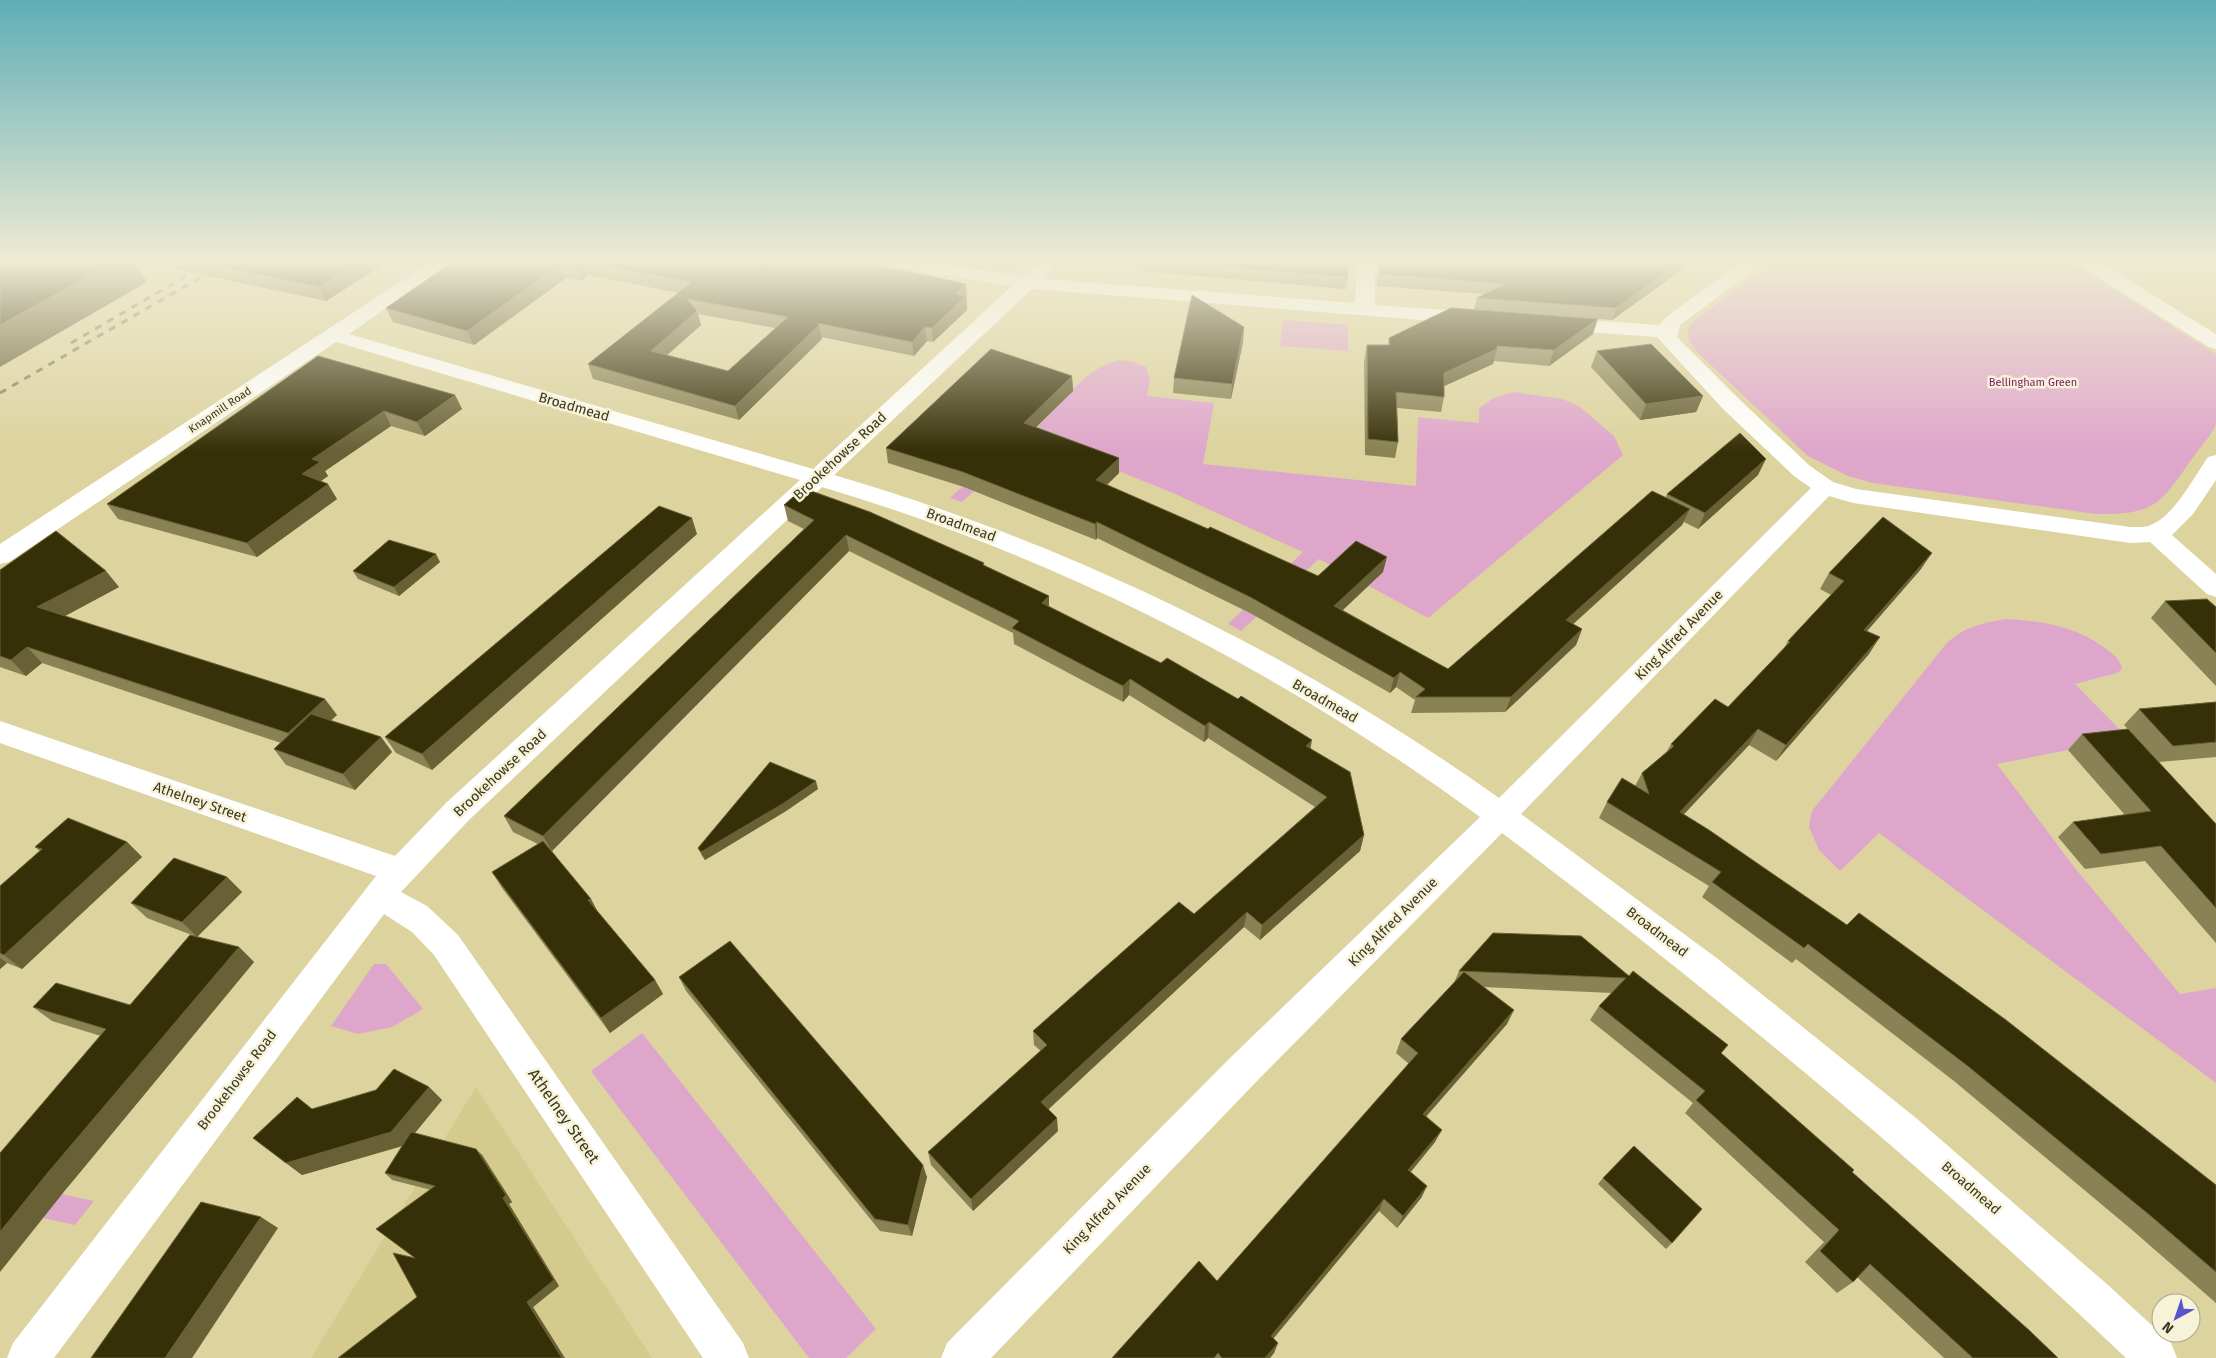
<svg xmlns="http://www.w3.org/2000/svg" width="2216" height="1358" font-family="'Fira Sans',sans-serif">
  <rect width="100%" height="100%" fill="#dcd39e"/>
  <!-- built -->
  <path fill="#d4ca8d" d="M476,1087l176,271h-341z"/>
  <!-- green -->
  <g fill="#dfa6cb">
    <path d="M937,261h99c-25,22 -69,5 -99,0z"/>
    <path d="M1774,261h294l148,93c0,15 0,58 0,70 -3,10 -16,23 -22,32 -34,47 -36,59 -98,58l-223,-31 -25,-7 -40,-20 -111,-104 -8,-12 -1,-12 7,-8z"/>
    <path d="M1283,320l65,5v26l-68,-5z"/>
    <path d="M1120,360l14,2 12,5 4,12 -3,17 67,7 -11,61 213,22 2,-69 61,6v-15l15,-10 20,-6 49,7 17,8 34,29 9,19 -195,163 -109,-59 -78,72 -13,-7 75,-72 -130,-59 -139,-56 -72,65 -12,-4 95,-87c29,-17 41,-44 75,-51z"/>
    <path d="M2005,619c35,2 67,6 97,27 9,6 18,12 20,23l-5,4 -42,11 57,58 -64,8 -71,14 77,103 106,127 36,-6v95l-337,-250 -39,38 -21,-21 -10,-23 3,-16 134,-167c19,-18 34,-20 59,-25z"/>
    <path d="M374,964h12l37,45 -31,18 -34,7 -27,-8z"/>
    <path d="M642,1033l234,296 -30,29h-37l-218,-287z"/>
    <path d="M0,1181l94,20 -19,24 -75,-17z"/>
  </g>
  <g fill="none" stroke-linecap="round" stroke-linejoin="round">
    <!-- street -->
    <g fill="#fff" fill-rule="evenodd">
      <path d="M432,261h15l2,3 -100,70 464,135 199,-183 -114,-19 -7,-2 -2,-4h40l94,16 17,-16h20l-17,18 312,24 2,-42h18v44l98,7 7,2 3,4 -3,4 -7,2 -441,-35 -198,186c237,69 464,180 665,323l312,-310 -17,-12 -71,-67 -66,-72 -99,-7 -7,-2 -3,-4 3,-4 7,-2 101,7 7,-8 76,-56h21l-2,4 -81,60 -3,12 62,62 71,67 23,16 23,7 274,38c8,0 17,1 23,-3 22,-10 41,-47 55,-67l8,-2v25l-23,34 -21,21 44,39v23l-9,-3 -57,-52 -20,1 -277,-40 -24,-7 -308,318 197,145 198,159 192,167 63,58 6,15h-51c-198,-188 -406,-361 -624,-525l-246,249 -265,276h-50l6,-15 283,-285 250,-241c-198,-146 -422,-260 -658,-330l-353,333 -68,72 26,14 31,29 285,408 6,15h-46l-269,-403 -22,-23 -28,-18 -330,444h-47l6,-15 363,-467 -376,-133v-22l395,135 52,-54 353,-322 -464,-138 -327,220 -9,2v-20z"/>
      <path d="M2076,261h22l118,73v15l-7,-2 -131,-82z"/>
    </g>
    <!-- rail -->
    <g stroke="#837d59" stroke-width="3" stroke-dasharray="7 7" stroke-linecap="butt">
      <path d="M71,343l141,-82"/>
      <path d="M0,393l229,-132"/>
    </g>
  </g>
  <!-- wall -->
  <g fill="#898254" fill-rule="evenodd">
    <path d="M171,261h218l-63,40 -150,-32z"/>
    <path d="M454,261h391l121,23 1,26 -34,32 -6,-1 -13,15 -93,-19 1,2 -83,81 -146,-41 -5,-15 91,-71 -91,-18 -7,6 -15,-3 -92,67 -81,-23 -7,-14zM698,314l77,14 -47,43 -61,-16 34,-30z"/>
    <path d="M1129,261h219v16l-2,12 -205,-18z"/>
    <path d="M1383,261h311l-82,59 -95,-7 76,21 -44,32 -55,-5 -1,3 -49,22v11l-3,15 -44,-4 1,34 -3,16 -30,-3 -1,-94 3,-16h21l1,-7 85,-29 3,-11 7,-4 -107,-8v-7l2,-11z"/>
    <path d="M1244,327l-1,15 -12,57 -58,-6 1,-15z"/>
    <path d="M1597,351l106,45 -7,16 -56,8 -49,-53z"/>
    <path d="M318,356l137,39 7,14 -37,27 -34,-10 -66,45 3,5 -7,5 16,18 -80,58 -139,-38 -11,-15z"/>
    <path d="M1072,376l1,15 -37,36 83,31v15l-12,12 211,91 65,-4 -40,38 105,59 218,-172 1,-3 91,-19 -60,54 -14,-7 -2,3 -109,99 9,5 -6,16 -71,67 -94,1 4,-13 -19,-13 -6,6 -140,-80 -153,-75 -1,2 -132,-53 -76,-24 -2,-15z"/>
    <path d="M784,505l200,60 65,31v11l262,141 53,87 -4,16 -100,89 -16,-13 -195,182 9,22 -85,80 -42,-46 -3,-13 113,-101 -7,-6 -1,-14 161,-117 121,-107 -107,-69 -4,4 -75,-47 -6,7 -109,-58 -1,-11 -164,-82 -297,300 46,61 57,68 8,14 -53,39 -108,-145 -10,-16 46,-28 -25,-12 -9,-16 300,-287 -16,-8z"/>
    <path d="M697,534l-265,236 -36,-17 -11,-16z"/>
    <path d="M440,562l-41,34 -41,-17 -5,-8z"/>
    <path d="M1921,569l-54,62 2,23 -93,107 -27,-16 -66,70 533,370v118l-85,-74 -177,-148 -158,-122 -4,4 -90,-66 7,-11 -110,-68 8,-16 28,-16 7,-13 24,-20 5,-9 57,-37 56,-59 4,-7 43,-46 -11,-6 9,-16z"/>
    <path d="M0,570l119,17 -54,29 272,99 -7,5 51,17 11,15 -37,38 -69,-25 -12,-16 7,-6 -239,-80 -16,13 -26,-9z"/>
    <path d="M2165,601l51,6v79l-65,-68z"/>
    <path d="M2216,702v55l-57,5 57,62v119l-71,-82 -60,8 -27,-32 15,-15 52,-7 -57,-65 14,-16 46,-5 -4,-4 15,-16z"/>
    <path d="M818,789l-32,22 -81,49 -3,-4 -4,-8z"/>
    <path d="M127,842l15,15 -120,112 -15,-6 -7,6v-83l40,-35 -5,-4z"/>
    <path d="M227,877l15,15 -45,45 -50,-19 -16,-15z"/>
    <path d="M1581,936l140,118 337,304h-114l-87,-81 -4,5 -16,11 -32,-31 19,-20 -139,-129 8,-10 -103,-83 9,-14 13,-13 -128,-6 23,37 -81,92 9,26 -24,30 16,14 -6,12 -24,30 -18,-17 -106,128 5,4 -4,10 -4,5h-158l105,-77 192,-217 -13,-11 5,-14 53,-56 5,-12z"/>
    <path d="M239,947l15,15 -187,226 34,-152 -49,-15 -19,-14 97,-2z"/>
    <path d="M679,977l248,200 -15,59 -32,-5 -194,-240z"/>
    <path d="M429,1087l13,13 -27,33 67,22 30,47 -3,2 50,82 -26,21 -116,-10 -2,-39 16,-68 -39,-10 -7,-7 18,-27 -101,29 -49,-37 59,-29z"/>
    <path d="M1603,1178l69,65 -6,6 -68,-65z"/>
  </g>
  <!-- shaded-wall -->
  <g fill="#686136">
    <path d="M116,261h18l13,21 -147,85v-42z"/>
    <path d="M361,261h28l-63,40 -7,-14z"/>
    <path d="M1682,261h12l-82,59 4,-12z"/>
    <path d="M583,262l5,13 -7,6 -5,-14z"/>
    <path d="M561,264l5,14 -92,67 -7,-14z"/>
    <path d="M966,284l1,26 -34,32 -1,-14 24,-34z"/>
    <path d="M697,311l4,14 -45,40 -5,-14z"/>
    <path d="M1598,319l-5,15 -44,32 5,-16z"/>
    <path d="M819,325l3,14 -83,81 -4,-14z"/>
    <path d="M925,327l2,14 -13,15 -2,-14z"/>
    <path d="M1244,327l-1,15 -12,57 1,-15z"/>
    <path d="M1497,349l-4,15 -53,24 4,-15z"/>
    <path d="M1072,376l1,15 -48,47 -1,-15z"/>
    <path d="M455,395l7,14 -37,27 -8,-14z"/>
    <path d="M1703,396l-7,16 -56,8 6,-16z"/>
    <path d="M384,411l7,15 -66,45 3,5 -17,12 -9,-14 10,-15z"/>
    <path d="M1119,458v15l-23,22v-15z"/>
    <path d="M1766,459l-8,16 -60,54 7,-16z"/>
    <path d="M328,484l9,15 -80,58 -10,-14z"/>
    <path d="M1690,509l-8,16 -122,111 6,-16z"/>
    <path d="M692,518l5,16 -265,236 -10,-16z"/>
    <path d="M1097,522v16l-1,2 -1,-16z"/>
    <path d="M846,535l3,16 -297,300 -9,-15z"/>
    <path d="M1932,553l-11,16 -67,77 10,-16z"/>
    <path d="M436,554l4,8 -41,34 -5,-9z"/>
    <path d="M1387,557l-4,15 -52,49 3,-15z"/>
    <path d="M106,571l13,16 -67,36 -15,-16z"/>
    <path d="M1049,596v17l-7,-10z"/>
    <path d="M1582,629l-6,16 -71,67 6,-15z"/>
    <path d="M1880,637l-11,17 -93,107 10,-16z"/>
    <path d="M27,647l15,16 -16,13 -15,-16z"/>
    <path d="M1400,672l-4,15 -6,6 4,-15z"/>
    <path d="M1130,679l-1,16 -6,7v-16z"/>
    <path d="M325,699l12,16 -37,34 -12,-16z"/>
    <path d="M1209,722l-1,16 -4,4 1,-16z"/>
    <path d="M1758,729l-9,16 -78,83 9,-16z"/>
    <path d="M381,737l11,15 -37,38 -12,-16z"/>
    <path d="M1312,740l-3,16 -3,-10z"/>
    <path d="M816,781l2,8 -32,22 -81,49 -4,-8z"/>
    <path d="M1364,835l-4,16 -100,89 2,-15z"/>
    <path d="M127,842l15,15 -120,112 -18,-14z"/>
    <path d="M227,877l15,15 -45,45 -15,-15z"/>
    <path d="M591,899l8,15 -11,-14z"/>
    <path d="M1247,912l-3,15 -202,188 -1,-13z"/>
    <path d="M239,947l15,15 -187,226 -67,84v-40l46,-57z"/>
    <path d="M0,958l7,5 -7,6z"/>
    <path d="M655,980l8,14 -53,39 -9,-15z"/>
    <path d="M1514,1010l-7,14 -90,103 6,-13z"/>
    <path d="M429,1087l13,13 -37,45 -103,30 -16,-12z"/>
    <path d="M1057,1118l1,13 -85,80 -2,-12z"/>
    <path d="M1442,1130l-7,12 -33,40 6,-12z"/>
    <path d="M476,1149l6,6 30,47 -3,2 50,82 -26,21 32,51h-3l-35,-56 -24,-104z"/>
    <path d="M923,1165l4,12 -15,59 -4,-11z"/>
    <path d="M1427,1186l-6,12 -24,30 6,-12z"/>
    <path d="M1384,1199l-5,12 -112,135 4,-10z"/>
    <path d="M261,1217l17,11 -86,130h-27z"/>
    <path d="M1278,1343l-4,10 -4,5h-5z"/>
  </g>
  <!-- building -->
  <g fill="#363009" stroke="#686136" fill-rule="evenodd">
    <path d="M11,261h105l-116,64v-58z"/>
    <path d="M194,261h167l-42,26z"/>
    <path d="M454,261h391l67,11 54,12 -10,10 10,2 -34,32 -7,-1 -13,15 -95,-19 2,2 -84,81 -147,-42 104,-82 -109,-20 -7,5 -15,-3 -94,67 -81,-23zM687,299l101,18 -60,54 -77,-20 46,-40z"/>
    <path d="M1152,261h196v16z"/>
    <path d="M1383,261h299l-66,47 -139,-10 28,-14 -126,-10v-6z"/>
    <path d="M1192,295l52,32 -12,57 -58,-6z"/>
    <path d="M1451,308l147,11 -44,31 -57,-4v3l-53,24v24l-48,-5 2,50 -30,-3 -1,-94h23l-1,-7z"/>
    <path d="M1651,344l52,52 -57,8 -49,-53z"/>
    <path d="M991,349l81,27 -48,47 95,35 -23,22 112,49 2,-2 108,49 38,-35 31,16 -53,49 114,63 204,-178 38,18 -124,111 16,9 -71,68h-95l9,-8 -25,-17 -6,6 -142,-80 -155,-76 -2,2 -132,-52 -77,-24z"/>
    <path d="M318,356l137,39 -38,27 -33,-11 -72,48 8,3 -18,12 26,10 -81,59 -140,-39z"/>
    <path d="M1740,433l26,26 -61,54 -38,-19z"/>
    <path d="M803,488l67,24 114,51 -1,2 66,31 -7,7 119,60 6,-5 71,41 3,-3 71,44 -6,6 44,26 14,63 -102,90 -15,-13 -206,190 16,16 -86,81 -43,-47 119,-107 -14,-14 146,-129 15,12 133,-117 -118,-75 -4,4 -75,-47 -7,7 -111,-58 7,-7 -173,-86 -303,301 -39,-20 310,-296 -30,-15z"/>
    <path d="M659,506l33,12 -270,236 -37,-17z"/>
    <path d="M1883,517l49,36 -68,77 16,7 -94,108 -28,-16 -78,83 29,18 138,95 12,-12 147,107 210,165v87l-64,-55 -183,-150 -161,-123 -4,4 -92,-66 9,-10 -114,-70 15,-24 27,16 -7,-21 32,-27 -3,-2 44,-45 13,8 62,-65 -2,-1 56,-60 -15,-8z"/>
    <path d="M56,531l50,40 -69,36 288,92 -37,34 -261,-86 -16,13 -11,-4v-86z"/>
    <path d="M389,540l47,14 -42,33 -41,-16z"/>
    <path d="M2207,599l9,8v46l-51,-52z"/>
    <path d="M2216,702v40l-43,4 -34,-37z"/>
    <path d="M311,714l70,23 -38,37 -69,-25z"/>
    <path d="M2128,729l88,95v84l-55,-62 -60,8 -28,-32 78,-11 -69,-77z"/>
    <path d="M770,762l46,19 -32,22 -83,49 -3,-4z"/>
    <path d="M68,818l59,24 -123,113 -4,-2v-67l42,-37 -7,-2z"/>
    <path d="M543,841l48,58 -3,1 67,80 -54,38 -109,-146z"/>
    <path d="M174,858l53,19 -45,45 -51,-19z"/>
    <path d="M1493,933l88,3 48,40 4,-5 95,74 -7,8 133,117 -2,2 178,159 28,27h-85l-103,-94 -17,18 -33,-31 19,-21 -143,-130 9,-9 -106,-85 27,-28 -167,-7z"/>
    <path d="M190,935l49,12 -193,228 -46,57v-79l106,-124 -73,-22 23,-24 74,22z"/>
    <path d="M730,941l193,224 -15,60 -33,-6 -196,-242z"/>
    <path d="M1464,972l50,38 -91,104 19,16 -34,40 19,16 -24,30 -19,-17 -113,137 7,7 -13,15h-43l-4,-5 -4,5h-102l87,-97 18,20 201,-228 -17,-14z"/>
    <path d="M394,1069l35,18 -38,45 -105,31 -33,-25 44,-41 15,12 64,-19z"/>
    <path d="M411,1132l65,17 30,46 -3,3 51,82 -27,22 35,56h-224l79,-61 -24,-44 22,5 -39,-29 59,-43 -50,-13z"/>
    <path d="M1634,1146l68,63 -30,34 -69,-65z"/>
    <path d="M201,1202l60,15 -96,141h-74z"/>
  </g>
  <!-- sky -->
  <linearGradient id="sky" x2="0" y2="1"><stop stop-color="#5fadb8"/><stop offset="0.58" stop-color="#efebd3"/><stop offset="1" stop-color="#efebd3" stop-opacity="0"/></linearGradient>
  <rect width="2216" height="451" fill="url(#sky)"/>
  <g text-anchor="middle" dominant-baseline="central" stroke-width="5" stroke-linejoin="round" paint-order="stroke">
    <!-- far-park labels -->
    <g font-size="11" fill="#7b1663" stroke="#f7f3d9">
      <text x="2033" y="382">Bellingham Green</text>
    </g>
    <!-- far-street labels -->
    <g font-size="11" fill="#3a3621" stroke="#f7f3d9">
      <text transform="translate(220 410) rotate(-34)">Knapmill Road</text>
    </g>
    <!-- street labels -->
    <g font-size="14" fill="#3a3621" stroke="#f7f3d9">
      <text transform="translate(574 407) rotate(16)">Broadmead</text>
      <text transform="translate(840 456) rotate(-43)">Brookehowse Road</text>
      <text transform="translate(961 525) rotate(20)">Broadmead</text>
      <text transform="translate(1679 635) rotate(-46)">King Alfred Avenue</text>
      <text transform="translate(1325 701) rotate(30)">Broadmead</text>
      <text transform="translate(500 773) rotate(-43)">Brookehowse Road</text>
      <text transform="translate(200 802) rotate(19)">Athelney Street</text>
      <text transform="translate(1393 922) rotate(-45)">King Alfred Avenue</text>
      <text transform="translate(1657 932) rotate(37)">Broadmead</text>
      <text transform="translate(237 1080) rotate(-53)">Brookehowse Road</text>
      <text transform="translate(1971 1188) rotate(41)">Broadmead</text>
      <text transform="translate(1107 1209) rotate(-46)">King Alfred Avenue</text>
    </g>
    <!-- near-street labels -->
    <g font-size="16" fill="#3a3621" stroke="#f7f3d9">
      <text transform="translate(564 1116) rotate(55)">Athelney Street</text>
    </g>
  </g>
  <!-- north arrow -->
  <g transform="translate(2176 1318) rotate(220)"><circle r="24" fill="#f7f3d9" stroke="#aba78f"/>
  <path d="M0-4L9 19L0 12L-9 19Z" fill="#5853cb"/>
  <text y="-8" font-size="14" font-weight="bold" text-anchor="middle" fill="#3a3621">N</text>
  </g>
</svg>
